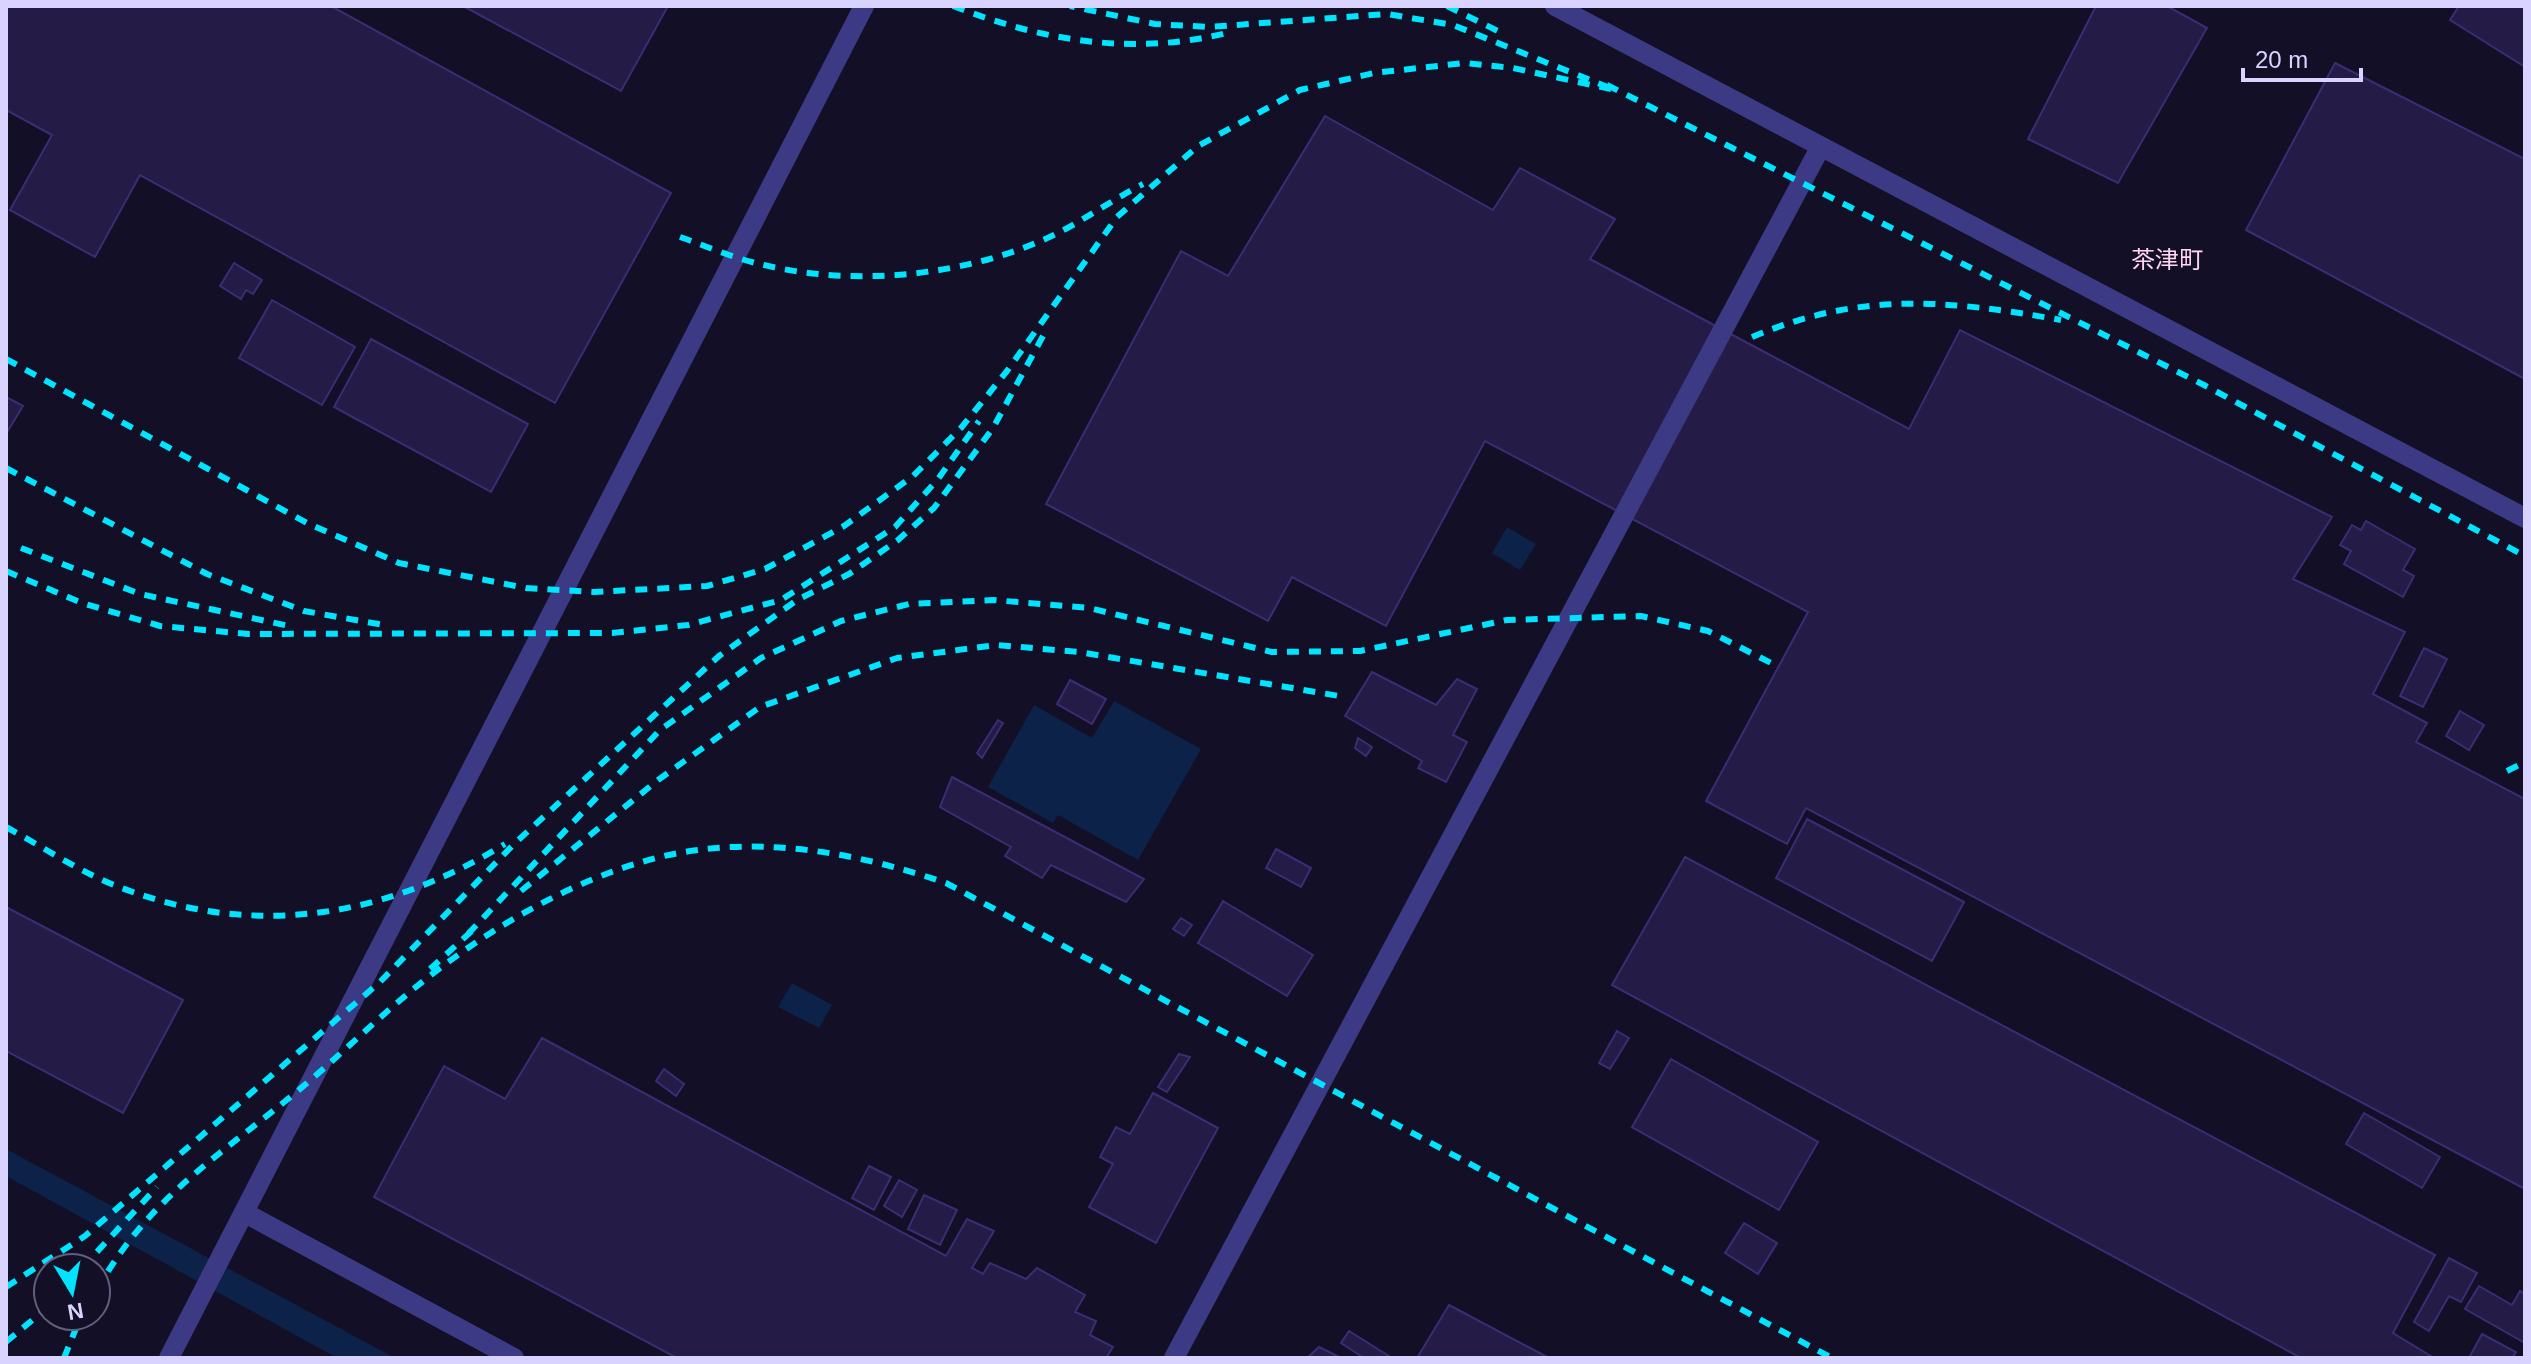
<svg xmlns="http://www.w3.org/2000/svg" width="2531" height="1364" font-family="Helvetica,'Noto Sans JP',sans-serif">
  <rect width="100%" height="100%" fill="#130f26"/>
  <!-- water -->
  <g fill="#0c2248">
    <path d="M1507,527l29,17 -16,26 -28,-17z"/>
    <path d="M1114,701l87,48 -63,111 -80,-45 -5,8 -65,-36 46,-82 58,33z"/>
    <path d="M792,983l40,22 -13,23 -41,-21z"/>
    <path d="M6,1149l389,209h-58l-331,-182z"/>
  </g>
  <!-- building -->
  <g fill="#241b47" stroke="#3b2d73" stroke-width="2">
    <path d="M6,6h325l340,187 -116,210 -415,-228 -45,82 -85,-47 42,-75 -46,-25z"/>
    <path d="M463,6h205l-47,85z"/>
    <path d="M2096,6h71l40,22 -89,155 -90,-44z"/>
    <path d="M2459,6h66v61l-75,-47z"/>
    <path d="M2335,63l190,96v220l-279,-149z"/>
    <path d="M1325,116l168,94 27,-42 95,51 -25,40 319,170 51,-99 372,187 -39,62 112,53 -32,62 54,29 -11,19 109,57v390l-719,-381 -19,36 -81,-43 102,-189 -323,-171 -99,185 -94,-49 -24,44 -222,-117 135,-253 47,25z"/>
    <path d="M234,263l28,17 -9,14 -7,-4 -5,9 -21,-13z"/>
    <path d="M272,300l83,47 -33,58 -83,-47z"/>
    <path d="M371,339l157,85 -37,68 -157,-85z"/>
    <path d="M6,397l17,9 -17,28z"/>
    <path d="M2366,521l49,28 -12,21 11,6 -11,21 -59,-33 7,-13 -11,-6 12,-20 9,5z"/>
    <path d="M2424,648l23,11 -24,48 -23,-11z"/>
    <path d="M1372,672l64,33 21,-26 20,10 -24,46 14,7 -21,40 -28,-14 4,-7 -77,-45z"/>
    <path d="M1070,680l36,19 -14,25 -35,-20z"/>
    <path d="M2460,711l24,14 -15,25 -23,-14z"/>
    <path d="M998,720l5,3 -21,35 -5,-5z"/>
    <path d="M1358,738l14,9 -6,9 -11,-8z"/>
    <path d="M952,777l192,102 -18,23 -75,-37 -9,13 -37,-22 6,-9 -71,-40z"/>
    <path d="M1807,819l157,83 -32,59 -156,-83z"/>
    <path d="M1276,849l35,19 -10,19 -35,-19z"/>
    <path d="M1685,857l750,398 -42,78 41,25h-133l-689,-373z"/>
    <path d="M1223,901l90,54 -26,41 -89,-53z"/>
    <path d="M6,907l177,93 -60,113 -117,-62z"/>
    <path d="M1181,918l11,7 -8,11 -11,-7z"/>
    <path d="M1617,1031l12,7 -19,31 -11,-6z"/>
    <path d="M542,1038l404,218 21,-37 27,12 -22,37 11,6 7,-11 36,16 11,-11 48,27 -10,17 21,9 -6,14 23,12 -7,11h-429l-303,-161 70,-131 61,33z"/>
    <path d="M1179,1054l11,3 -23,35 -9,-5z"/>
    <path d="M1671,1059l147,83 -39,68 -147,-83z"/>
    <path d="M664,1069l20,15 -8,12 -20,-15z"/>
    <path d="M1153,1093l65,35 -62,115 -67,-36 24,-43 -13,-7 16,-30 14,7z"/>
    <path d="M2364,1113l76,44 -18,31 -76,-44z"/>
    <path d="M869,1166l22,11 -17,33 -22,-12z"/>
    <path d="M899,1180l18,10 -15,27 -18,-11z"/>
    <path d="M924,1195l33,15 -17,35 -32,-16z"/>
    <path d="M1744,1223l33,20 -19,31 -33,-21z"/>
    <path d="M2449,1258l28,15 -16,29 -12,-6 -20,35 -15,-9z"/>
    <path d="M2479,1286l33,19 8,-14 5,3v49l-60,-34z"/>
    <path d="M1449,1305l100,53h-132z"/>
    <path d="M1349,1331l43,27h-28l-23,-15z"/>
    <path d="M2482,1334l34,18 -4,6h-43z"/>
    <path d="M1319,1347l22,11h-34z"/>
  </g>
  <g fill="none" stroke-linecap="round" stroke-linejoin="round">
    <!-- minor -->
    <g stroke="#3d3a85" stroke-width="20">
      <path d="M1555,6l970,512"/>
      <path d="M245,1213l269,145"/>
      <path d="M169,1358l695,-1352"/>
      <path d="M1174,1358l646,-1210"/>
    </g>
    <!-- rail -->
    <g stroke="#00e5ff" stroke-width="6" stroke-dasharray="12 10" stroke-linecap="butt">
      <path d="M953,6c90,35 179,50 274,27"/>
      <path d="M1447,6l59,29"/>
      <path d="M1607,85l597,300 321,171"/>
      <path d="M680,237c26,9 53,21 80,27 95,24 211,12 298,-31 29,-15 56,-34 85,-49"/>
      <path d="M1752,337c109,-46 196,-37 309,-17"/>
      <path d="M6,359l303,165 90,39 127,25 68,4 113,-6 58,-17 79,-43 69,-50 48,-48 46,-57 110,-154 81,-71 102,-56 74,-17 90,-10 49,5 102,22 -162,-65 -66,-11 -178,13 -54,-3 -85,-18"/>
      <path d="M6,468l201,106 97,37 80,14"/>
      <path d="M21,548l119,46 149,32"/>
      <path d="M6,571l76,32 78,23 88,8 364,-1 76,-8 93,-25 114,-73 43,-48 41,-58"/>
      <path d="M2507,771l18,-9"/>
      <path d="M6,827c37,20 74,45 113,60 135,52 265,31 386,-43"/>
      <path d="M521,891l137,-111 102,-73 137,-49 99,-13 83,7 266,45"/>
      <path d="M468,934l192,-204 101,-72 80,-37 68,-17 84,-4 96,8 183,44 88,-1 147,-31 134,-4 67,15 65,33"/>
      <path d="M430,969l44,-40"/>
      <path d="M82,1268l75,-81"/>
      <path d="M6,1287l79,-51 295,-254 134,-138 205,-188 78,-56 52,-26 49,-34 36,-32 59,-80 50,-92"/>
      <path d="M96,1290c11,-17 22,-35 34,-50 48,-62 118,-106 177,-157 35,-30 68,-62 104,-92 70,-58 160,-112 249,-134 94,-23 196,-5 286,26l886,475"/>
      <path d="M6,1342l42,-35"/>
      <path d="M64,1358l17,-42"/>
    </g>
  </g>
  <g text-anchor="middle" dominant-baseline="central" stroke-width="7" stroke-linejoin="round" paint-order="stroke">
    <!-- neighbourhood labels -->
    <g font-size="24" fill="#ffd6f0" stroke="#130f26">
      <text x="2167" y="259">茶津町</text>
    </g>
  </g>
  <!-- border -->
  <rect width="2531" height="1364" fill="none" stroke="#d9d4ff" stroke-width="16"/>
  <!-- north arrow -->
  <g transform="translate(72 1292) rotate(170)"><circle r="38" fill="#130f26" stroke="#625e7d" stroke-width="2"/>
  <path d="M0-6L14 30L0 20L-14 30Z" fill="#00e5ff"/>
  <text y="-12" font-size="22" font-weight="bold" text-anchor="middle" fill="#d9d4ff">N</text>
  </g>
  <!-- scale -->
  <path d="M2243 68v12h118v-12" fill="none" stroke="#d9d4ff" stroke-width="4"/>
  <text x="2255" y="68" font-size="24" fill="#d9d4ff" stroke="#130f26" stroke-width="6" paint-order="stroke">20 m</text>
</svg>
